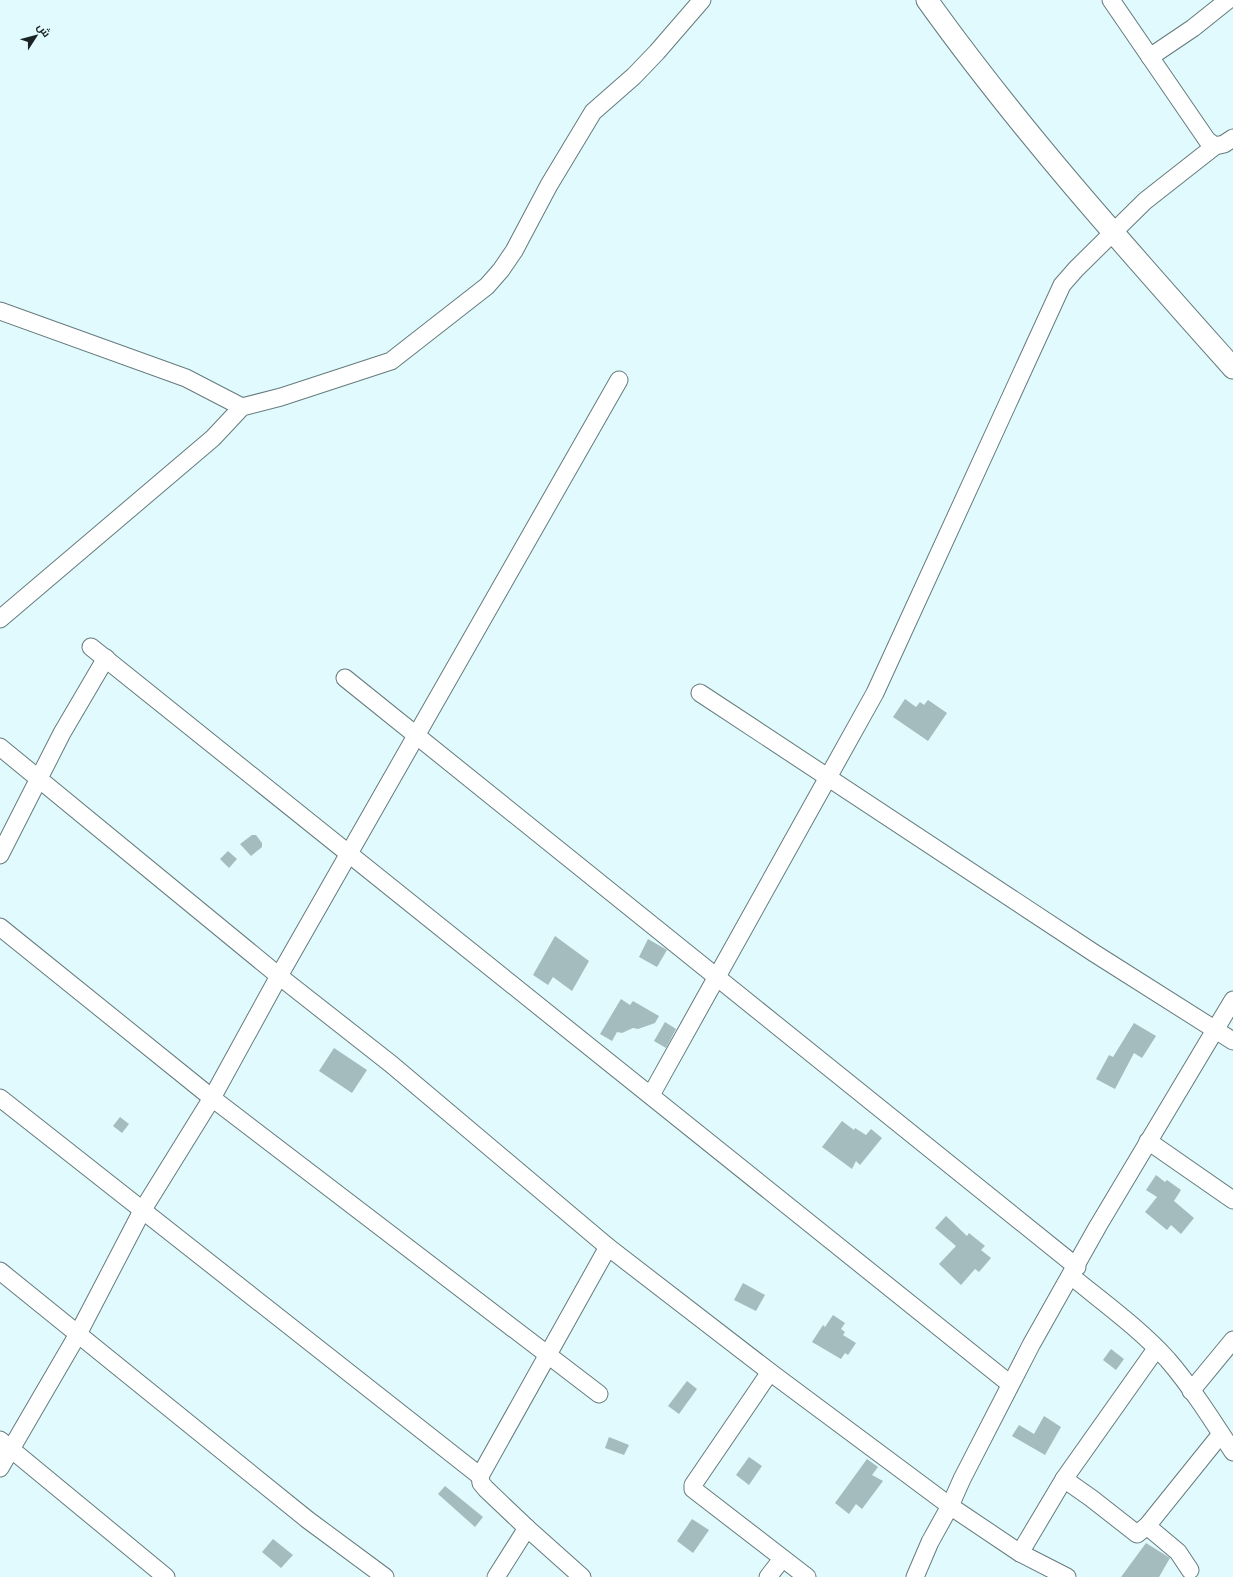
<svg xmlns="http://www.w3.org/2000/svg" width="1233" height="1577" font-family="'IBM Plex Serif',Cairo,serif">
  <rect width="100%" height="100%" fill="#e1fafd"/>
  <!-- building -->
  <g fill="#a4bcbe">
    <path d="M905,699l11,8 4,-5 4,3 4,-5 19,13 -19,28 -35,-24z"/>
    <path d="M252,835h4l6,8v4l-11,9 -11,-12z"/>
    <path d="M228,851l9,8 -8,9 -9,-9z"/>
    <path d="M555,936l34,25 -17,30 -19,-14 -5,8 -15,-10z"/>
    <path d="M648,939l19,11 -10,17 -18,-10z"/>
    <path d="M621,999l9,6 3,-4 26,15 -4,7 -17,6 -5,-1 -11,5 -5,-1 -5,9 -12,-7z"/>
    <path d="M665,1022l11,7 -10,19 -12,-7z"/>
    <path d="M1134,1023l22,13 -14,22 -8,-5 -19,36 -19,-10 13,-24 4,2z"/>
    <path d="M334,1048l33,22 -15,23 -33,-22z"/>
    <path d="M120,1117l9,7 -7,9 -9,-7z"/>
    <path d="M842,1121l12,9 1,-2 11,7 5,-6 11,9 -22,27 -4,-4 -4,8 -30,-22z"/>
    <path d="M1156,1175l9,7 2,-2 14,10 -7,11 20,17 -13,16 -10,-9 -4,5 -22,-18 12,-15 -11,-7z"/>
    <path d="M946,1216l21,20 2,-3 16,13 -4,4 10,8 -12,14 -4,-3 -14,16 -22,-21 17,-18 -21,-18z"/>
    <path d="M743,1283l22,12 -9,16 -22,-11z"/>
    <path d="M833,1315l12,8 -4,6 4,3 -2,3 13,8 -8,12 -3,-2 -4,6 -29,-17 11,-17 2,2z"/>
    <path d="M1111,1349l13,10 -8,11 -13,-10z"/>
    <path d="M687,1381l10,8 -18,25 -11,-8z"/>
    <path d="M1044,1416l17,11 -16,28 -33,-19 7,-11 15,9z"/>
    <path d="M609,1437l20,8 -5,10 -19,-7z"/>
    <path d="M749,1457l13,9 -13,19 -13,-10z"/>
    <path d="M867,1459l11,8 -6,8 11,6 -21,28 -6,-5 -7,10 -14,-11z"/>
    <path d="M445,1486l38,31 -8,10 -37,-33z"/>
    <path d="M692,1519l17,11 -16,23 -16,-12z"/>
    <path d="M273,1539l20,16 -12,13 -19,-16z"/>
    <path d="M1146,1543l24,15 -11,19h-38z"/>
  </g>
  <g fill="none" stroke-linecap="round" stroke-linejoin="round">
    <defs>
      <g id="minor">
        <path d="M1111,0l96,140 8,6"/>
        <path d="M1150,57l43,-29 35,-28"/>
        <path d="M0,311l186,67 56,29"/>
        <path d="M0,619l213,-181 29,-31 39,-10 110,-36 96,-75 14,-16 13,-19 35,-66 44,-73 41,-36 23,-24 45,-52"/>
        <path d="M91,647l919,737"/>
        <path d="M345,678l732,589"/>
        <path d="M700,693l394,260 139,88"/>
        <path d="M0,747l279,229 112,88 217,183 162,125 180,134 70,47 47,24"/>
        <path d="M0,855l62,-122 44,-75"/>
        <path d="M0,927l212,171 387,296"/>
        <path d="M651,1095l224,-402 187,-408 14,-16 69,-68 70,-55 9,-2 9,-6"/>
        <path d="M0,1098l480,378"/>
        <path d="M1148,1141l85,59"/>
        <path d="M0,1271l308,249 77,57"/>
        <path d="M1071,1276c33,27 69,53 97,84 24,28 45,61 65,92"/>
        <path d="M770,1372l-77,113v4l114,88"/>
        <path d="M1191,1391l42,-51"/>
        <path d="M0,1440l166,137"/>
        <path d="M0,1468l78,-134 64,-123 70,-113 67,-122 340,-596"/>
        <path d="M1064,1479l27,19 46,36 10,-8 74,-92"/>
        <path d="M1147,1526l31,26 12,18"/>
        <path d="M527,1528l55,49"/>
        <path d="M1020,1553l44,-74 92,-130"/>
        <path d="M496,1577l31,-49 -41,-39 -5,-6 -1,-7 128,-229"/>
        <path d="M768,1577l14,-18"/>
        <path d="M915,1577l15,-35 20,-36 12,-27 69,-134 67,-119 135,-226"/>
      </g>
      <path id="tertiary" d="M927,0c93,130 200,249 306,368"/>
    </defs>
    <!-- minor casing -->
    <use href="#minor" stroke="#657b7d" stroke-width="19"/>
    <!-- tertiary casing -->
    <use href="#tertiary" stroke="#657b7d" stroke-width="23"/>
    <!-- minor -->
    <use href="#minor" stroke="#fff" stroke-width="17"/>
    <!-- tertiary -->
    <use href="#tertiary" stroke="#fff" stroke-width="21"/>
  </g>
  <!-- north arrow -->
  <g transform="translate(36 36) rotate(54)" stroke="#e1fafd" stroke-width="3" paint-order="stroke">
  <path d="M0-3L7 15L0 10L-7 15Z" fill="#1a2324"/>
  <text y="-6" font-size="11" font-weight="bold" text-anchor="middle" fill="#1a2324">ش</text>
  </g>
</svg>
